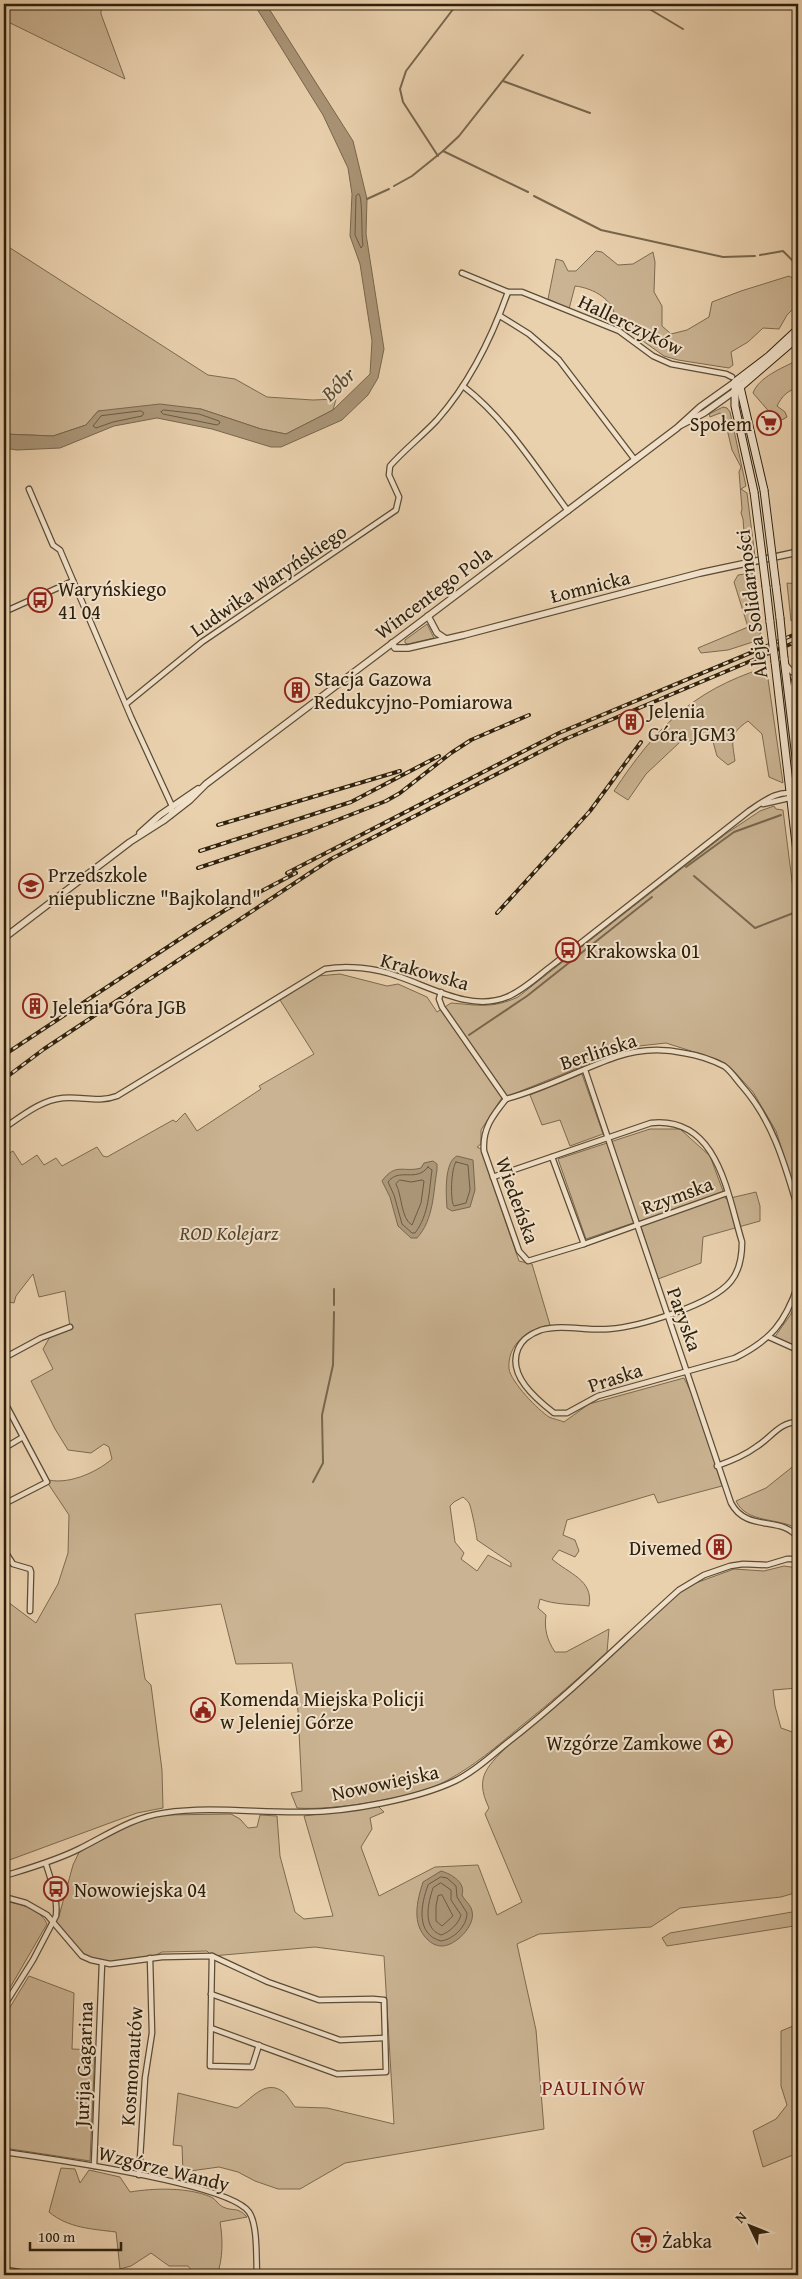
<svg xmlns="http://www.w3.org/2000/svg" width="802" height="2279" font-family="'Gentium Book Plus',serif">
  <rect width="100%" height="100%" fill="#ead1ae"/>
  <filter id="stains"><feTurbulence type="fractalNoise" baseFrequency=".004" numOctaves="4"/><feColorMatrix values="0 0 0 0 .2 0 0 0 0 .09 0 0 0 0 .02 0 0 0 .5 -.17"/></filter>
  <radialGradient id="worn" r=".72"><stop offset=".6" stop-color="#630" stop-opacity="0"/><stop offset="1" stop-color="#630" stop-opacity=".3"/></radialGradient>
  <!-- green -->
  <g fill="#cab392" stroke="#7c6a4f" fill-rule="evenodd">
    <path d="M4,4h97v10l24,65 -121,-59z"/>
    <path d="M4,244l204,131 27,4 32,18 46,3 23,-1 -3,11 -47,24 -25,-5 -60,-20 -103,2 -12,14 -33,11 -49,-2z"/>
    <path d="M596,251l6,1 16,13 15,-1 20,-12 2,10 -1,30 8,14v20l9,8 16,-4 22,-13 3,-15 29,-11 48,-15 9,5v23l-11,11 -8,14 -16,-1 -15,14 -17,10 2,13 -4,3 -51,-8 -14,-4 -49,-35c1,-21 -22,-33 -40,-35l-6,23 -21,-10 8,-40 7,2 5,10h8z"/>
    <path d="M796,361h2v27c-10,2 -16,8 -21,18l8,6 2,5 -9,5 -25,-29c6,-16 29,-25 43,-32z"/>
    <path d="M723,407l4,1 3,4 16,74 -5,3 6,4 8,64 -9,2 -3,-40 -2,-6 1,-4 -3,-37 2,-5 -9,-17 -5,-21 -7,-16 -10,4 -1,-3z"/>
    <path d="M752,573l3,3 6,53 -2,11 -31,10 -27,3 -3,-5 50,-21 -14,-45 4,-7z"/>
    <path d="M787,583l11,1v29l-7,8z"/>
    <path d="M427,624l7,14 -26,6 -3,-1v-3z"/>
    <path d="M779,662h2l14,111 -4,1z"/>
    <path d="M764,668l4,11 15,104 -14,-6 -7,-43 -14,-13c-19,13 -16,19 -13,40l-7,4 -11,-9 -5,-18 -32,4 -34,32 -18,26 -14,-9c41,-62 77,-100 150,-123z"/>
    <path d="M774,806l2,3 7,1 15,118v39h-2l2,12v221l-22,-69 -23,-39 -21,-23 -13,-9 -53,-17 -36,4 -129,52 -20,31v14l-4,3 4,2 38,112 13,3 18,61c-22,4 -43,19 -41,44 2,13 29,41 40,48 4,2 11,3 15,5l25,-18 95,-26 12,24 26,84 -64,17 -4,-9 -87,26 -4,15 12,5 4,11 -4,6 -16,-7 -7,9c17,15 42,21 37,47 -17,-2 -34,-1 -49,-7l-2,9 8,7c-2,14 1,25 9,37h11l43,-23 -2,23c-28,26 -57,51 -87,75 -24,20 -46,39 -74,54 -31,17 -114,30 -149,27l-6,-15 11,-2 -5,-99 -5,-29 -56,1 -15,-60 -86,10 10,65 6,6 11,85 1,38 -26,5 -133,49v-263l32,24 22,-39 10,-31 1,-38 -24,-36c21,7 51,-6 67,-20l-3,-12 -5,-3 -13,9 -23,-3 -13,-21 -24,-48 22,-12 -10,-20 8,-14 19,-8 -5,-36 -26,6 -6,-23 -17,22 -2,7 -10,-2v-115l3,-2 -3,-11v-17l9,-5 9,14 15,-10 7,10 12,-7 6,8 35,-19 6,9 4,1 66,-37 3,2 9,-9 12,18 64,-42 -2,-3 55,-32 -34,-54 38,-24 22,-2 47,12 11,-2 29,13 10,15 14,-9c27,2 41,6 67,-6l209,-164 33,-22zM463,1497c2,2 5,4 6,6 2,3 8,33 8,37l34,23v4l-23,-12 -11,16 -16,-12 3,-6 -9,-11 -5,-36 4,-4z"/>
    <path d="M582,1074l21,60 -33,12 -10,-26 -18,5 -12,-30z"/>
    <path d="M650,1129h30l30,27 16,43 30,-7 4,14v15l-57,16 -2,26 -43,16 -19,-58 -53,18 -28,-80z"/>
    <path d="M798,1298v48l-24,-8 17,-24z"/>
    <path d="M796,1464l2,1v64c-20,-12 -51,-5 -62,-28l30,-13z"/>
    <path d="M784,1566l14,2v120l-25,2 2,16 6,22 17,6v158l-17,5 -101,11 -29,19 -112,7 -22,10 19,86 8,99 -199,34 -45,26h-22l-23,-8 -17,-9 -19,-5 -36,5 -1,-26 -9,-1 5,-52 59,15c13,-7 27,-29 45,-17 5,3 9,11 13,16l32,1 67,16 -10,-168 -69,-9 -103,9 -5,-5 -45,1 -12,6 -34,5 -30,-5 -33,-35 6,-7 14,-51 8,-17 31,-18 51,-17 2,2 66,-1 9,5 8,9 9,-1 3,-12 17,1 3,40 15,56 9,7 29,-3 -29,-100 74,-10 6,6 -14,6 2,11 -11,18 18,49 56,-29 43,-2 19,50 25,-13 -37,-88 4,-6c-16,-33 0,-42 22,-66l170,-151 12,-7 41,-15 30,2zM461,1895c9,15 16,16 6,34z"/>
    <path d="M4,1901c15,3 36,7 43,23l-43,74z"/>
    <path d="M798,1911v14l-10,2 -121,19 -5,-8 8,-5z"/>
    <path d="M29,1976l45,17 -2,56 23,1 -5,111 -86,-13v-131z"/>
    <path d="M798,2024v129l-35,14 -10,-36 23,-12 11,-14 -6,-19v-55z"/>
    <path d="M61,2168l14,1 5,14 9,-13 31,7 10,15c24,-4 58,-5 81,5 5,2 7,8 12,10 11,5 14,-1 24,10l-27,5c3,17 3,37 -3,53h-22l-7,-9h-19l-18,-13 -20,13 -11,3 -4,-37c-24,-3 -48,-4 -67,-20z"/>
  </g>
  <!-- water -->
  <g fill="#aa9577" stroke="#78664c">
    <path d="M254,4h12l87,137 14,58 -1,35 18,115 -6,29 -10,17 -26,25 -61,27h-10l-59,-18 -55,-11 -43,8 -54,22 -43,2 -13,-2v-14l49,2 33,-11 12,-14 62,-7 41,5 60,20 25,5 47,-24 37,-36 2,-33 -12,-77 -10,-28 2,-42 -4,-26 -25,-53z"/>
    <path d="M457,1156l16,4 2,30 -5,17 -18,4 -5,-3c-1,-14 -3,-46 10,-52z"/>
    <path d="M433,1161l4,3v6c-4,23 -3,49 -20,68h-6l-13,-12 -8,-29 -8,-16c14,-19 21,-8 39,-13l3,-5z"/>
    <path d="M441,1871c11,3 25,12 21,24 3,6 9,10 10,16 4,15 -17,35 -30,35 -6,0 -11,-3 -14,-6 -17,-16 -11,-39 -5,-58z"/>
  </g>
  <g fill="none" stroke-linecap="round" stroke-linejoin="round">
    <!-- shore -->
    <g stroke="#6c5a42" stroke-width="1">
      <path d="M359,194c4,4 2,41 4,51l-2,3 -6,-13 1,-39z"/>
      <path d="M164,410l35,4 20,7 1,2 -3,2 -54,-11 -2,-2z"/>
      <path d="M141,411l3,2 -2,3 -29,6 -17,6 -3,-2 8,-10z"/>
      <path d="M456,1162l12,3 2,25 -4,13 -12,3c-4,-5 -3,-38 2,-44z"/>
      <path d="M428,1167l4,3c-3,21 -3,45 -17,63h-3l-10,-9 -8,-29 -6,-13c11,-15 28,1 40,-15z"/>
      <path d="M400,1180l11,2 11,-2 2,1 -3,22 -9,22c-11,-6 -10,-30 -16,-41z"/>
      <path d="M441,1877l6,1 9,8 1,11 10,16c0,13 -13,26 -26,28 -26,-7 -20,-37 -13,-56z"/>
      <path d="M441,1883l10,7v10l10,15c-2,8 -11,17 -20,20 -19,-7 -13,-32 -8,-47z"/>
      <path d="M442,1895l11,21 -11,10 -6,-5v-15l2,-10z"/>
    </g>
    <!-- stream -->
    <g stroke="#78664c" stroke-width="2">
      <path d="M641,4l42,25"/>
      <path d="M503,81l87,32"/>
      <path d="M443,151l16,-15 64,-81"/>
      <path d="M438,156l-35,-54 -3,-13 6,-18 51,-67"/>
      <path d="M394,186l18,-10 31,-25 85,41"/>
      <path d="M534,196l67,34 122,27 32,-1"/>
      <path d="M367,199l22,-10"/>
      <path d="M760,255l23,-4 15,15"/>
      <path d="M686,867l48,-35 47,-17"/>
      <path d="M694,876l61,52 41,-16"/>
      <path d="M469,1035l58,-39 125,-99"/>
      <path d="M334,1305v-16"/>
      <path d="M313,1482l10,-19 -1,-48 11,-50 1,-53"/>
    </g>
    <defs>
      <g id="minor">
        <path d="M462,273l46,19h14l97,39 34,25 18,8 55,10 6,3"/>
        <path d="M500,316l29,18 30,26 76,100"/>
        <path d="M463,386c43,33 73,82 105,125"/>
        <path d="M29,489l24,56 7,5 71,167 41,89 -1,9"/>
        <path d="M4,612l69,-31"/>
        <path d="M786,665l6,7 6,-2"/>
        <path d="M791,696l3,-15 4,-7"/>
        <path d="M126,704l76,-62 194,-132 3,-13 -10,-22 1,-9c14,-16 32,-30 47,-46 32,-36 55,-83 71,-128"/>
        <path d="M763,804l35,-8"/>
        <path d="M441,992l-2,7 3,8 64,92"/>
        <path d="M585,1070l146,433c16,30 51,12 67,35"/>
        <path d="M506,1099c38,-10 73,-29 110,-42 23,-8 45,-9 68,-4 13,2 28,7 40,13 7,5 12,13 18,20 31,35 43,79 56,123"/>
        <path d="M506,1099c-13,16 -24,30 -22,52l35,100 9,10 56,-17 143,-51"/>
        <path d="M4,1128c18,-12 37,-28 59,-30 18,-2 36,5 54,-2l208,-127c22,-4 51,-1 72,7 34,11 74,36 110,21 17,-7 32,-22 47,-33l195,-153c15,-10 31,-23 49,-16"/>
        <path d="M552,1157l32,87"/>
        <path d="M493,1177l158,-54c67,-7 76,70 91,119 0,15 -2,28 -11,39 -19,24 -93,46 -122,48 -22,2 -47,-5 -68,1 -11,4 -19,9 -23,19 -11,26 18,50 36,64h13l31,-17 137,-38c36,-18 50,-35 63,-73"/>
        <path d="M769,1337l29,13"/>
        <path d="M4,1358l37,-20 29,-11"/>
        <path d="M4,1401l43,81 -43,22"/>
        <path d="M6,1447l17,-10"/>
        <path d="M717,1466c14,-5 27,-10 39,-19 15,-9 23,-25 42,-25"/>
        <path d="M4,1550l9,14 17,5 1,3 -1,39"/>
        <path d="M4,1876c26,-8 51,-15 75,-27 28,-14 54,-32 85,-36 47,-7 94,0 141,-1 42,0 112,-13 150,-31 19,-9 36,-25 52,-38 61,-47 115,-102 172,-153l25,-15 26,-9 13,-2 24,1 20,-6h11"/>
        <path d="M4,1897l22,6 21,12 35,41 9,4 19,4 52,-7 50,-1 56,26 51,18 54,-1 11,1 2,72 -49,2 -126,-46"/>
        <path d="M212,1956l-2,110 42,1 7,-22"/>
        <path d="M211,1994l129,46 44,-2"/>
        <path d="M4,2006l29,-46 23,-44c2,-18 -5,-35 -10,-52"/>
        <path d="M4,2152c42,6 225,31 245,60 9,13 7,47 8,63"/>
        <path d="M94,2166l8,-203"/>
        <path d="M139,2175l6,-97 7,-45 -2,-75"/>
      </g>
      <g id="tertiary">
        <path d="M681,425l23,-12 32,-23"/>
        <path d="M428,616l9,17 9,6"/>
        <path d="M392,643l3,5h13l56,-13 236,-62 98,-21"/>
        <path d="M140,833l20,-18 38,-26"/>
        <path d="M4,938l126,-96 33,-21 27,-21 16,-16 471,-356 23,-21 35,-25 2,1"/>
        <path d="M4,2270l29,5"/>
      </g>
      <g id="secondary">
        <path d="M764,490l-24,-103 58,-50"/>
        <path d="M754,492l-19,-86v-24l34,-26 29,-27"/>
        <path d="M776,586l4,32"/>
        <path d="M766,587l4,35"/>
        <path d="M784,658l14,116"/>
        <path d="M775,662l23,199"/>
      </g>
    </defs>
    <!-- minor casing -->
    <use href="#minor" stroke="#5c4c34" stroke-width="7"/>
    <!-- tertiary casing -->
    <use href="#tertiary" stroke="#5c4c34" stroke-width="8"/>
    <!-- secondary casing -->
    <use href="#secondary" stroke="#2d200c" stroke-width="9"/>
    <!-- minor -->
    <use href="#minor" stroke="#f1e1ca" stroke-width="4.5"/>
    <!-- tertiary -->
    <use href="#tertiary" stroke="#f1e1ca" stroke-width="5.5"/>
    <!-- secondary -->
    <use href="#secondary" stroke="#f1e1ca" stroke-width="7"/>
    <defs>
      <g id="rail">
        <path d="M218,825l182,-54"/>
        <path d="M200,851l151,-49 88,-46"/>
        <path d="M198,868l111,-37 77,-30 14,-8 51,-40 20,-13 58,-25"/>
        <path d="M287,873l272,-140 239,-100"/>
        <path d="M497,913l93,-102 51,-69"/>
        <path d="M4,1055l191,-126 32,-20 69,-36"/>
        <path d="M4,1079l40,-30 287,-190 232,-119 235,-99"/>
      </g>
    </defs>
    <!-- rail casing -->
    <use href="#rail" stroke="#2d200c" stroke-width="4"/>
    <!-- rail -->
    <use href="#rail" stroke="#f1e1ca" stroke-width="2" stroke-dasharray="5.5" stroke-linecap="butt"/>
    <defs>
      <g id="secondary-bridge">
        <path d="M764,490l12,96"/>
        <path d="M754,492l12,95"/>
        <path d="M780,618l4,40"/>
        <path d="M770,622l5,40"/>
      </g>
    </defs>
    <!-- secondary-bridge casing -->
    <use href="#secondary-bridge" stroke="#2d200c" stroke-width="9" stroke-linecap="butt"/>
    <!-- secondary-bridge -->
    <use href="#secondary-bridge" stroke="#f1e1ca" stroke-width="7"/>
  </g>
  <!-- icons -->
  <defs>
    <symbol id="supermarket-ring" viewBox="-11 -11 22 22"><circle r="9.5" fill="#f1e1ca" stroke="#8f2418" stroke-width="1.5"/><path d="M-6-5.5h2.5l.6 2H6L4.5 2H-2.5L-4.4-4H-6ZM-1.5 3.2a1.3 1.3 0 1 0 .1 0ZM3 3.2a1.3 1.3 0 1 0 .1 0Z" fill="#8f2418"/></symbol>
    <symbol id="bus-ring" viewBox="-11 -11 22 22"><circle r="9.5" fill="#f1e1ca" stroke="#8f2418" stroke-width="1.5"/><path d="M-5-6H5V4H4V6H2V4H-2V6H-4V4H-5ZM-3.5-4V0h7V-4ZM-3.5 1.2v1.5H-2V1.2ZM2 1.2v1.5H3.5V1.2Z" fill="#8f2418"/></symbol>
    <symbol id="building-ring" viewBox="-11 -11 22 22"><circle r="9.5" fill="#f1e1ca" stroke="#8f2418" stroke-width="1.5"/><path d="M-4-6H4V6H1V3H-1V6H-4ZM-2.5-4.3h1.7v1.8h-1.7ZM.8-4.3h1.7v1.8H.8ZM-2.5-1h1.7V.8h-1.7ZM.8-1h1.7V.8H.8Z" fill="#8f2418"/></symbol>
    <symbol id="school-ring" viewBox="-11 -11 22 22"><circle r="9.5" fill="#f1e1ca" stroke="#8f2418" stroke-width="1.5"/><path d="M0-5L7-2L0 1L-7-2ZM-4 1L0 2.5L4 1V4Q0 6-4 4Z" fill="#8f2418"/></symbol>
    <symbol id="civic-ring" viewBox="-11 -11 22 22"><circle r="9.5" fill="#f1e1ca" stroke="#8f2418" stroke-width="1.5"/><path d="M-.6-6.5H3V-4.5H.6V-3L4-1V1h2V6H-6V1h2V-1L-.6-3ZM-1.2 2.5V6h2.4V2.5Z" fill="#8f2418"/></symbol>
    <symbol id="sight-ring" viewBox="-11 -11 22 22"><circle r="9.5" fill="#f1e1ca" stroke="#8f2418" stroke-width="1.5"/><path d="M0-6L1.8-2.2L6-1.7L2.9 1.2L3.7 5.4L0 3.3L-3.7 5.4L-2.9 1.2L-6-1.7L-1.8-2.2Z" fill="#8f2418"/></symbol>
  </defs>
  <g fill-rule="evenodd">
    <use href="#supermarket-ring" x="755" y="409" width="28" height="28"/>
    <use href="#bus-ring" x="26" y="586" width="28" height="28"/>
    <use href="#building-ring" x="283" y="676" width="28" height="28"/>
    <use href="#building-ring" x="617" y="708" width="28" height="28"/>
    <use href="#school-ring" x="17" y="872" width="28" height="28"/>
    <use href="#bus-ring" x="554" y="936" width="28" height="28"/>
    <use href="#building-ring" x="21" y="992" width="28" height="28"/>
    <use href="#building-ring" x="705" y="1533" width="28" height="28"/>
    <use href="#civic-ring" x="189" y="1696" width="28" height="28"/>
    <use href="#sight-ring" x="706" y="1728" width="28" height="28"/>
    <use href="#bus-ring" x="42" y="1875" width="28" height="28"/>
    <use href="#supermarket-ring" x="630" y="2226" width="28" height="28"/>
  </g>
  <g text-anchor="middle" dominant-baseline="central" stroke-width="4" stroke-linejoin="round" paint-order="stroke">
    <!-- street labels -->
    <g font-size="20" fill="#2d200c" stroke="#f1e1ca">
      <text transform="translate(631 324) rotate(26)">Hallerczyków</text>
      <text transform="translate(268 580) rotate(-34)">Ludwika Waryńskiego</text>
      <text transform="translate(590 586) rotate(-14)">Łomnicka</text>
      <text transform="translate(433 592) rotate(-37)">Wincentego Pola</text>
      <text transform="translate(751 604) rotate(-97)">Aleja Solidarności</text>
      <text transform="translate(425 971) rotate(16)">Krakowska</text>
      <text transform="translate(598 1051) rotate(-18)">Berlińska</text>
      <text transform="translate(677 1195) rotate(-20)">Rzymska</text>
      <text transform="translate(518 1200) rotate(70)">Wiedeńska</text>
      <text transform="translate(685 1319) rotate(70)">Paryska</text>
      <text transform="translate(615 1377) rotate(-18)">Praska</text>
      <text transform="translate(385 1782) rotate(-12)">Nowowiejska</text>
      <text transform="translate(83 2064) rotate(-88)">Jurija Gagarina</text>
      <text transform="translate(131 2066) rotate(-86)">Kosmonautów</text>
      <text transform="translate(164 2168) rotate(14)">Wzgórze Wandy</text>
    </g>
    <!-- poi labels -->
    <g font-size="20" fill="#2d200c" stroke="#f1e1ca" text-anchor="start">
      <text x="752" y="423" text-anchor="end">Społem</text>
      <text x="58" y="588">Waryńskiego<tspan x="58" dy="23">41 04</tspan></text>
      <text x="314" y="678">Stacja Gazowa<tspan x="314" dy="23">Redukcyjno-Pomiarowa</tspan></text>
      <text x="648" y="710">Jelenia<tspan x="648" dy="23">Góra JGM3</tspan></text>
      <text x="48" y="874">Przedszkole<tspan x="48" dy="23">niepubliczne "Bajkoland"</tspan></text>
      <text x="586" y="950">Krakowska 01</text>
      <text x="52" y="1006">Jelenia Góra JGB</text>
      <text x="702" y="1547" text-anchor="end">Divemed</text>
      <text x="220" y="1698">Komenda Miejska Policji<tspan x="220" dy="23">w Jeleniej Górze</tspan></text>
      <text x="702" y="1742" text-anchor="end">Wzgórze Zamkowe</text>
      <text x="74" y="1889">Nowowiejska 04</text>
      <text x="662" y="2240">Żabka</text>
    </g>
    <!-- park labels -->
    <g font-size="20" font-style="italic" fill="#54452e" stroke="#f1e1ca">
      <text x="229" y="1232">ROD Kolejarz</text>
    </g>
    <!-- water labels -->
    <g font-size="21" font-style="italic" fill="#594931" stroke="#f1e1ca">
      <text transform="translate(338 384) rotate(-44)">Bóbr</text>
    </g>
    <!-- neighbourhood labels -->
    <g font-size="21" letter-spacing="1" fill="#7a1f14" stroke="#f1e1ca">
      <text x="594" y="2087">PAULINÓW</text>
    </g>
  </g>
  <!-- margin -->
  <rect width="802" height="2279" fill="none" stroke="#ead1ae" stroke-width="20"/>
  <rect x="5" y="5" width="792" height="2269" fill="none" stroke="#2d200c" stroke-width="2.5"/>
  <rect x="10" y="10" width="782" height="2259" fill="none" stroke="#2d200c"/>
  <!-- north arrow -->
  <g transform="translate(750 2226) rotate(313)" stroke="#f1e1ca" stroke-width="4" paint-order="stroke">
  <path d="M0-4L9 19L0 12L-9 19Z" fill="#2d200c"/>
  <text y="-8" font-size="14" font-weight="bold" text-anchor="middle" fill="#2d200c">N</text>
  </g>
  <!-- scale -->
  <path d="M30 2242v8h91v-8" fill="none" stroke="#2d200c" stroke-width="2.5"/>
  <text x="38" y="2242" font-size="15" fill="#2d200c" stroke="#f1e1ca" stroke-width="4" paint-order="stroke">100 m</text>
  <rect width="100%" height="100%" filter="url(#stains)"/>
  <rect width="100%" height="100%" fill="url(#worn)"/>
</svg>
